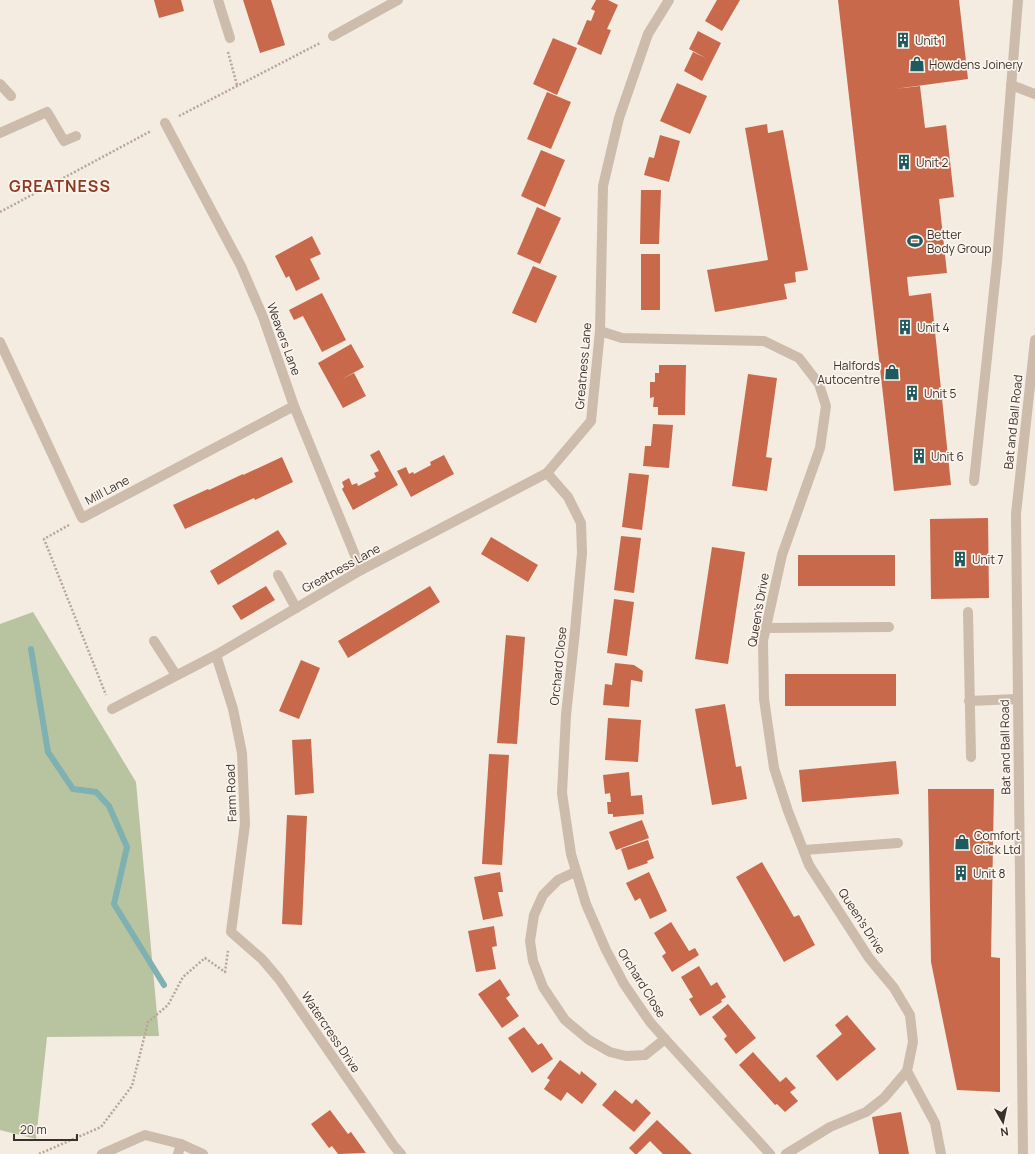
<svg xmlns="http://www.w3.org/2000/svg" width="1035" height="1154" font-family="Manrope,sans-serif">
  <rect width="100%" height="100%" fill="#f4ebe1"/>
  <!-- green -->
  <path fill="#b8c4a0" d="M33,612l103,170 23,254 -112,1 -11,102 -36,-9v-506z"/>
  <g fill="none" stroke-linecap="round" stroke-linejoin="round">
    <!-- stream -->
    <path stroke="#7fb0b2" stroke-width="6" d="M31,649l17,103 25,37 23,3 13,14 18,41 -13,57 50,81"/>
  </g>
  <!-- building -->
  <g fill="#c8694b">
    <path d="M154,0h27l3,11 -25,7z"/>
    <path d="M243,0h28l14,45 -25,8z"/>
    <path d="M596,0h12l10,5 -11,24 4,1 -10,25 -24,-11 10,-24 4,1 4,-10 -4,-2z"/>
    <path d="M717,0h23l-18,31 -17,-10z"/>
    <path d="M838,0h121l9,79 -73,10 25,-3 5,42 21,-3 8,72 -15,2 8,74 -40,4 2,19 22,-3 20,192 -57,6z"/>
    <path d="M698,31l23,12 -19,38 -18,-10 9,-19 13,6 -17,-9z"/>
    <path d="M553,38l24,10 -20,47 -24,-11z"/>
    <path d="M677,83l30,13 -17,38 -30,-13z"/>
    <path d="M547,92l24,10 -20,47 -24,-10z"/>
    <path d="M767,124l1,9 15,-3 25,140 -13,2 1,10 -12,2 3,15 -72,13 -8,-42 61,-10 -23,-132z"/>
    <path d="M660,135l20,6 -11,41 -25,-7 5,-18 5,1z"/>
    <path d="M541,150l24,10 -20,47 -24,-11z"/>
    <path d="M641,190h20l-2,54h-19z"/>
    <path d="M537,207l24,11 -21,46 -23,-10z"/>
    <path d="M312,236l9,18 -11,5 10,20 -24,12 -7,-15 -3,2 -11,-22z"/>
    <rect x="641" y="254" width="19" height="56"/>
    <path d="M533,266l24,10 -21,47 -24,-10z"/>
    <path d="M322,293l24,47 -24,12 -19,-36 -9,4 -5,-10z"/>
    <path d="M351,344l13,23 -22,12 12,-6 12,23 -23,12 -25,-45z"/>
    <path d="M659,365h27l-1,50h-27v-8h-5l1,-10 -4,1v-16h5v-9h4z"/>
    <path d="M748,374l29,4 -11,79 6,1 -5,33 -35,-5z"/>
    <path d="M653,424l20,1 -4,43 -26,-2 2,-20h6z"/>
    <path d="M379,450l19,35 -45,25 -11,-21 2,-2 -2,-5 7,-4 3,7 5,-2 1,3 18,-9 -2,-4 5,-2 -9,-16z"/>
    <path d="M444,455l10,19 -43,23 -14,-26 9,-4 3,7 4,-2 1,2 17,-9 -1,-3z"/>
    <path d="M282,457l11,25 -38,18 -1,-2 -69,31 -12,-24 35,-16 1,1 34,-16v1z"/>
    <path d="M629,473l20,2 -7,55 -20,-3z"/>
    <path d="M988,518l1,80 -58,1 -1,-80z"/>
    <path d="M278,530l9,14 -69,41 -8,-14z"/>
    <path d="M621,536l20,2 -7,55 -20,-3z"/>
    <path d="M491,537l47,28 -10,17 -47,-28z"/>
    <path d="M712,547l33,5 -17,112 -33,-5z"/>
    <rect x="798" y="555" width="97" height="31"/>
    <path d="M266,586l9,14 -34,20 -9,-14z"/>
    <path d="M430,586l10,16 -92,56 -10,-17z"/>
    <path d="M614,599l20,3 -7,54 -20,-3z"/>
    <path d="M506,635l19,2 -8,107 -20,-1z"/>
    <path d="M301,660l19,8 -21,51 -20,-8z"/>
    <path d="M615,663l19,2 9,6 -1,11 -11,-2 -2,27 -26,-2 2,-21 7,1z"/>
    <rect x="785" y="674" width="111" height="32"/>
    <path d="M725,704l11,63 5,-1 6,33 -35,6 -17,-96z"/>
    <path d="M608,718l33,2 -3,42 -33,-2z"/>
    <path d="M311,739l3,54 -19,2 -3,-55z"/>
    <path d="M489,754l20,1 -7,110 -20,-1z"/>
    <path d="M896,761l3,33 -97,8 -3,-32z"/>
    <path d="M629,772l2,24 11,-1 2,19 -31,3v-3h-5l-1,-12h4l-1,-9 -5,1 -2,-19z"/>
    <path d="M928,789h66l-3,168 9,1v134l-43,-2 -26,-128z"/>
    <path d="M287,815l20,1 -5,109 -20,-1z"/>
    <path d="M642,820l7,18 -33,12 -7,-18z"/>
    <path d="M648,840l6,18 -7,3 1,2 -20,7 -7,-21z"/>
    <path d="M762,862l32,55 5,-2 16,30 -31,17 -48,-85z"/>
    <path d="M500,872l3,20h-5l5,24 -20,4 -9,-43z"/>
    <path d="M649,872l18,39 -17,8 -10,-21 -5,3 -9,-18z"/>
    <path d="M671,922l18,29 6,-3 4,7 -27,17 -10,-16 4,-3 -12,-20z"/>
    <path d="M494,926l3,20 -5,1 4,22 -20,3 -8,-41z"/>
    <path d="M699,966l12,20 6,-4 9,15 -5,3 1,2 -22,14 -11,-17 4,-2 -12,-20z"/>
    <path d="M500,979l10,16 -4,3 13,18 -17,12 -24,-34z"/>
    <path d="M728,1004l28,34 -20,16 -12,-15 3,-3 -15,-19z"/>
    <path d="M847,1015l29,34 -39,32 -21,-25 26,-22 -7,-9z"/>
    <path d="M524,1027l14,18 4,-2 11,16 -21,14 -24,-35z"/>
    <path d="M753,1052l27,30 6,-5 10,11 -6,4 8,9 -13,11 -8,-8 -2,1 -36,-40z"/>
    <path d="M560,1060l20,15 1,-4 16,13 -15,20 -15,-12 -6,9 -17,-12 6,-9 -3,-2z"/>
    <path d="M615,1090l17,14 4,-5 15,14 -17,19 -32,-27z"/>
    <path d="M330,1110l18,24 3,-2 15,21 -28,1 -6,-8 -3,2 -18,-24z"/>
    <path d="M901,1112l8,42h-30l-7,-37z"/>
    <path d="M657,1120l25,24 10,10h-29l-13,-13 -13,13h-2l-6,-6z"/>
  </g>
  <g fill="none" stroke-linecap="round" stroke-linejoin="round">
    <!-- path -->
    <g stroke="#b9a596" stroke-width="2.5" stroke-dasharray="2 2" stroke-linecap="butt">
      <path d="M228,52l9,33"/>
      <path d="M179,116l141,-73"/>
      <path d="M0,212l151,-81"/>
      <path d="M69,525l-25,14 62,156"/>
      <path d="M39,1154l62,-27 31,-41 16,-64 20,-17 15,-28 22,-19 20,14 3,-21"/>
    </g>
    <!-- minor -->
    <g stroke="#cdbbac" stroke-width="10">
      <path d="M218,0l12,38"/>
      <path d="M333,36l65,-36"/>
      <path d="M0,84l11,12"/>
      <path d="M1011,85l24,9"/>
      <path d="M165,123l76,143 22,51 31,89 67,164"/>
      <path d="M0,133l47,-21 17,29 12,-5"/>
      <path d="M600,331l22,7 142,3 35,17 20,26 7,22 -6,42 -38,107 -19,86 1,58 10,69 14,43 21,54 60,93 25,30 16,27 3,27 -6,29 28,52 6,31"/>
      <path d="M0,342l82,176 212,-112"/>
      <path d="M547,473l21,24 13,26 1,30 -7,78 -9,84 -4,78 9,61 15,50 20,46 18,34 26,38 15,17 105,115"/>
      <path d="M974,481l23,-219 21,-262"/>
      <path d="M278,575l18,33"/>
      <path d="M968,612l3,145"/>
      <path d="M766,628l123,-1"/>
      <path d="M154,641l22,34"/>
      <path d="M216,655l17,54 9,44 3,71 -14,108 31,27 17,20 115,167 7,8"/>
      <path d="M969,701l48,-2"/>
      <path d="M112,709l104,-54 145,-85 186,-97 44,-52 9,-90 3,-145 16,-68 29,-84 21,-34"/>
      <path d="M804,850l94,-7"/>
      <path d="M575,872l-17,8 -15,15 -9,20 -4,26 3,20 10,26 22,33 24,20 21,12 16,4 19,-1 20,-16"/>
      <path d="M102,1154l43,-19 36,9 22,10"/>
      <path d="M178,1154l3,-10"/>
      <path d="M786,1154l44,-27 36,-15 18,-14 23,-27"/>
      <path d="M1023,1154l-7,-640 19,-174"/>
    </g>
  </g>
  <!-- icons -->
  <defs>
    <symbol id="building-bare" viewBox="-9 -9 18 18"><path d="M-4-6H4V6H1V3H-1V6H-4ZM-2.5-4.3h1.7v1.8h-1.7ZM.8-4.3h1.7v1.8H.8ZM-2.5-1h1.7V.8h-1.7ZM.8-1h1.7V.8H.8Z" fill="#1f5a5e" stroke="#fbf5ee" stroke-width="2.5" paint-order="stroke"/></symbol>
    <symbol id="shop-bare" viewBox="-9 -9 18 18"><path d="M-5-2.5h2.3a2.7 3.5 0 0 1 5.4 0H5L5.5 6h-11ZM-1.5-2.5h3a1.5 2.3 0 0 0-3 0Z" fill="#1f5a5e" stroke="#fbf5ee" stroke-width="2.5" paint-order="stroke"/></symbol>
    <symbol id="stadium-bare" viewBox="-9 -9 18 18"><path d="M0-5a6.5 5 0 1 0 0 10a6.5 5 0 1 0 0-10ZM-3.5-1.8h7v3.6h-7Z" fill="#1f5a5e" stroke="#fbf5ee" stroke-width="2.5" paint-order="stroke"/></symbol>
  </defs>
  <g fill-rule="evenodd">
    <use href="#building-bare" x="892" y="29" width="22" height="22"/>
    <use href="#shop-bare" x="906" y="53" width="22" height="22"/>
    <use href="#building-bare" x="893" y="151" width="22" height="22"/>
    <use href="#stadium-bare" x="904" y="230" width="22" height="22"/>
    <use href="#building-bare" x="894" y="316" width="22" height="22"/>
    <use href="#shop-bare" x="881" y="361" width="22" height="22"/>
    <use href="#building-bare" x="901" y="382" width="22" height="22"/>
    <use href="#building-bare" x="908" y="445" width="22" height="22"/>
    <use href="#building-bare" x="949" y="548" width="22" height="22"/>
    <use href="#shop-bare" x="951" y="831" width="22" height="22"/>
    <use href="#building-bare" x="950" y="862" width="22" height="22"/>
  </g>
  <g text-anchor="middle" dominant-baseline="central" stroke-width="3.5" stroke-linejoin="round" paint-order="stroke">
    <!-- poi labels -->
    <g font-size="12" fill="#3b302b" stroke="#fbf5ee" text-anchor="start">
      <text x="915" y="40">Unit 1</text>
      <text x="929" y="64">Howdens Joinery</text>
      <text x="916" y="162">Unit 2</text>
      <text x="927" y="234">Better<tspan x="927" dy="14">Body Group</tspan></text>
      <text x="917" y="327">Unit 4</text>
      <text x="880" y="365" text-anchor="end">Halfords<tspan x="880" dy="14">Autocentre</tspan></text>
      <text x="924" y="393">Unit 5</text>
      <text x="931" y="456">Unit 6</text>
      <text x="972" y="559">Unit 7</text>
      <text x="974" y="835">Comfort<tspan x="974" dy="14">Click Ltd</tspan></text>
      <text x="973" y="873">Unit 8</text>
    </g>
    <!-- street labels -->
    <g font-size="12" fill="#3b302b" stroke="#fbf5ee">
      <text transform="translate(284 339) rotate(70)">Weavers Lane</text>
      <text transform="translate(583 366) rotate(-85)">Greatness Lane</text>
      <text transform="translate(1013 422) rotate(-84)">Bat and Ball Road</text>
      <text transform="translate(107 490) rotate(-28)">Mill Lane</text>
      <text transform="translate(341 568) rotate(-29)">Greatness Lane</text>
      <text transform="translate(758 610) rotate(-80)">Queen's Drive</text>
      <text transform="translate(558 666) rotate(-84)">Orchard Close</text>
      <text transform="translate(1005 747) rotate(-91)">Bat and Ball Road</text>
      <text transform="translate(231 793) rotate(-92)">Farm Road</text>
      <text transform="translate(862 921) rotate(57)">Queen's Drive</text>
      <text transform="translate(642 983) rotate(58)">Orchard Close</text>
      <text transform="translate(331 1032) rotate(56)">Watercress Drive</text>
    </g>
    <!-- district labels -->
    <g font-size="16" font-weight="bold" letter-spacing="1" fill="#8c3b22" stroke="#fbf5ee">
      <text x="60" y="186">GREATNESS</text>
    </g>
  </g>
  <!-- north arrow -->
  <g transform="translate(1003 1122) rotate(171)" stroke="#fbf5ee" stroke-width="3" paint-order="stroke">
  <path d="M0-3L7 15L0 10L-7 15Z" fill="#3b302b"/>
  <text y="-6" font-size="11" font-weight="bold" text-anchor="middle" fill="#3b302b">N</text>
  </g>
  <!-- scale -->
  <path d="M14 1134v6h63v-6" fill="none" stroke="#3b302b" stroke-width="2"/>
  <text x="20" y="1134" font-size="12" fill="#3b302b" stroke="#fbf5ee" stroke-width="3" paint-order="stroke">20 m</text>
</svg>
